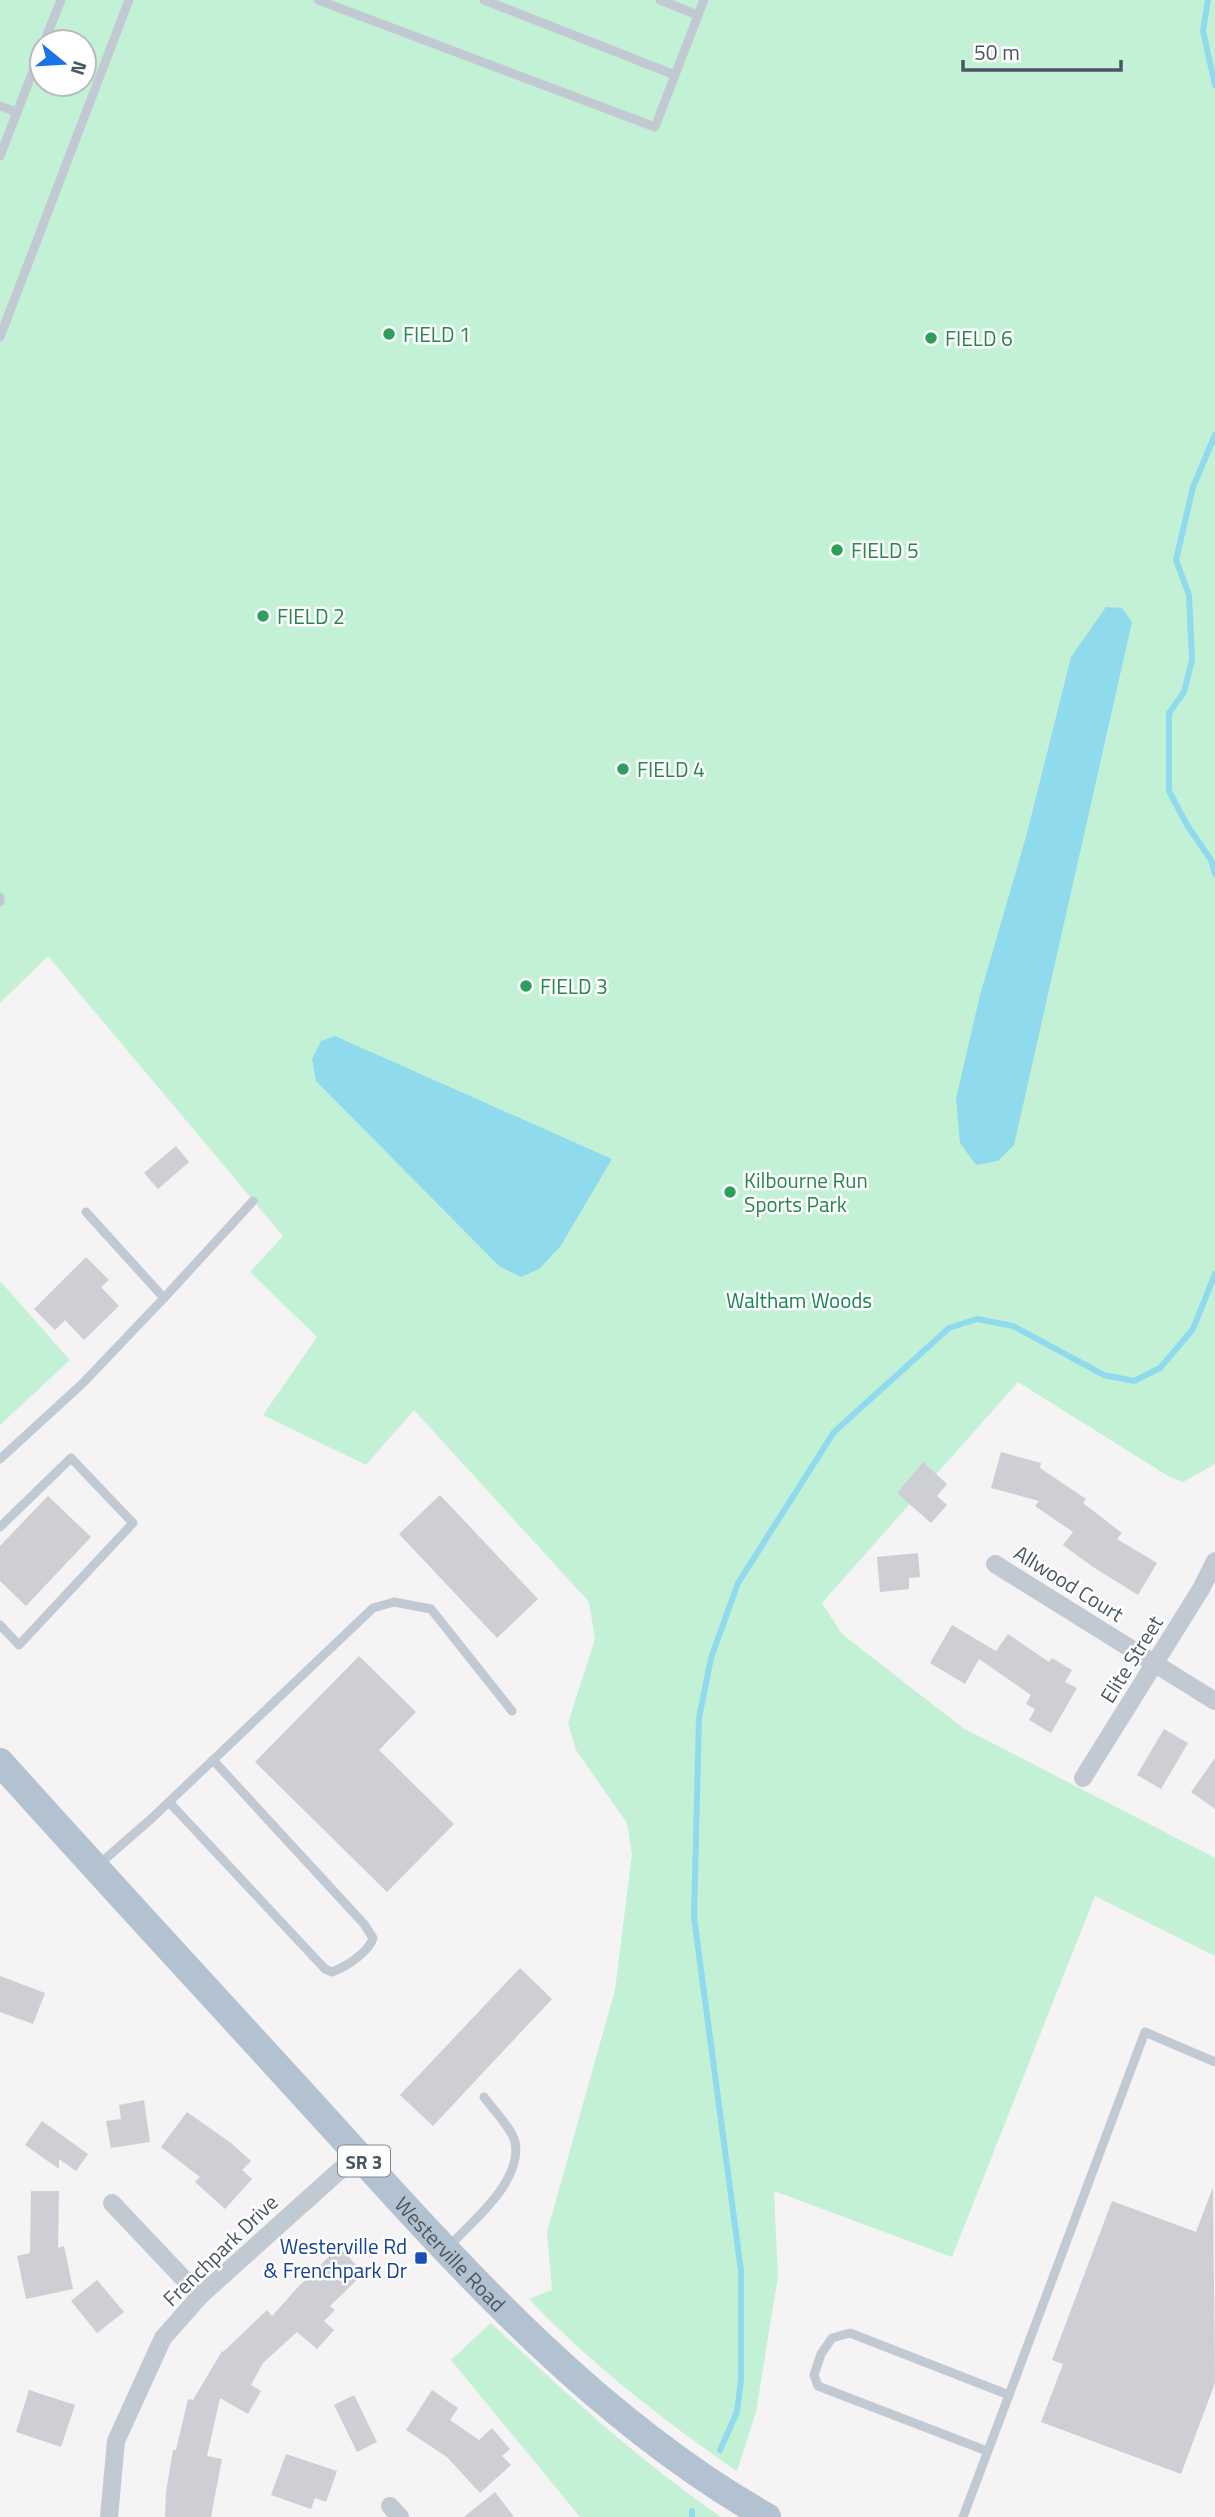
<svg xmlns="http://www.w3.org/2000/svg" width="1215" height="2517" font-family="'Titillium Web',sans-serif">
  <rect width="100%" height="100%" fill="#f5f3f3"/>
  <!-- green -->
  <g fill="#c3f1d5" fill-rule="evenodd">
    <path d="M0,0h1215v1464l-32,18 -15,-6 -150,-94 -196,221 20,31 121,94 252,130v98l-120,-60 -143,361 -178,-66 4,85 -22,136 -19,59c-74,-51 -145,-106 -208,-172l23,-9 -5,-58 68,-242 17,-136 -5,-31 -51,-73 -8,-27 27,-84 -6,-37 -175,-192 -48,55 -103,-50 54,-78 -67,-65 33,-36 -235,-280 -48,47zM42,42h42v42h-42z"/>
    <path d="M0,1281l70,79 -70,65z"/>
    <path d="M491,2323c75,71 145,135 230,194h-141l-129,-157z"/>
  </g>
  <!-- water -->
  <g fill="#90daee">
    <path d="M1106,607l16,1 10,14 -118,523 -16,16 -22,4 -16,-22 -4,-44 24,-104 46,-158 45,-180z"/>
    <path d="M335,1036l277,123 -52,88 -21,22 -18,8 -22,-11 -183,-185 -4,-22 9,-18z"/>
  </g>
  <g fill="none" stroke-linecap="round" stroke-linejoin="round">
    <!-- stream -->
    <g stroke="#90daee" stroke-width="6">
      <path d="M1208,0l-5,31 12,54"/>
      <path d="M1215,435l-22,52 -17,73 13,35 3,65 -8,32 -15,21v78l18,34 24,35 4,14"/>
      <path d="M720,2450l17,-38 4,-32v-109l-47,-354 5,-199 12,-60 27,-75 96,-151 115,-104 28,-9 36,7 91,49 30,6 26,-13 33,-39 22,-55"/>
      <path d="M692,2517v-6"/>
    </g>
  </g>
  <!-- building -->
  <g fill="#cdcfd5">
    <path d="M176,1146l13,16 -31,27 -14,-16z"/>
    <path d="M86,1257l23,23 -8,7 18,19 -35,34 -19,-20 -10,10 -21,-21z"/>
    <path d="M1001,1452l40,11 -1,5 46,31 -3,4 39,30 -5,6 40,24 -19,32 -45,-28 -30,-22 10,-13 -38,-26 4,-5 -48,-13z"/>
    <path d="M923,1462l24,22 -10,12 10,9 -16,18 -34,-30z"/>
    <path d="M440,1495l98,104 -41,39 -98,-104z"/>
    <path d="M48,1496l43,41 -65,69 -26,-25v-35z"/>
    <path d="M918,1553l2,24 -11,1v11l-29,3 -3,-35z"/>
    <path d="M952,1625l44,26 12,-17 41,28 3,-4 20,12 -7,12 12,6 -26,45 -22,-13 6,-11 -9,-5 5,-9 -52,-36 -14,25 -35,-21z"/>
    <path d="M359,1656l57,56 -37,38 75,74 -67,68 -132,-130z"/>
    <path d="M1164,1729l24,14 -27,46 -24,-14z"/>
    <path d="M1215,1758v51l-24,-17z"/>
    <path d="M520,1968l32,31 -119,127 -33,-31z"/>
    <path d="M0,1976l45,17 -12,31 -33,-12z"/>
    <path d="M144,2100l6,42 -39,6 -5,-27 15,-2 -2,-14z"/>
    <path d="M187,2112l44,31 20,18 -9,9 10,9 -27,30 -30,-27 5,-5 -39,-30z"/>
    <path d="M42,2121l46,33 -12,17 -17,-12v10l-34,-24z"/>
    <path d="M1213,2187l2,196 -34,91 -140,-52 22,-58 -11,-4 60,-159 84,31z"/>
    <path d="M31,2191h28l-1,57 6,-2 9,43 -47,10 -9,-43 13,-3z"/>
    <path d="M339,2247l25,26 -34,33 5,4 -11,11 10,9 -17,19 -20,-17 -34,31 -12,22 10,6 -13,23 -28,-16 -13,58 15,3 -11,58h-46l1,-25 7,-42h3l12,-51 5,1 29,-49 1,1 44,-42 5,6 26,-29z"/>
    <path d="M97,2280l27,32 -27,21 -26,-32z"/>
    <path d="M29,2390l46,15 -14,42 -45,-15z"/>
    <path d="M432,2390l26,18 -8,12 29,20 13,-12 18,21 -8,7 9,9 -31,28 -33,-36 -41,-27z"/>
    <path d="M354,2395l23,47 -20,10 -23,-47z"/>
    <path d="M286,2454l51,17 -11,31 -11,-4 -4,11 -40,-14z"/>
    <path d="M495,2492l19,25h-50z"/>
  </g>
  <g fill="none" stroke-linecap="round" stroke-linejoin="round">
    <!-- service -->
    <g stroke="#c1cad2" stroke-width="9">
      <path d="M318,0l337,127 49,-127"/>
      <path d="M484,0l191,75"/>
      <path d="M660,0l38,15"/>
      <path d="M44,42l17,-42"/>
      <path d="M0,106l17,6"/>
      <path d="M0,156l42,-108"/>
      <path d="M0,337l129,-337"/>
      <path d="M0,897v5"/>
      <path d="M164,1298l89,-97"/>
      <path d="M0,1459l83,-76 81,-85 -78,-86"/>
      <path d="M0,1527l71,-69 62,65 -114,122 -19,-20"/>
      <path d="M169,1802l156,167 7,3c14,-5 37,-20 41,-34l-9,-14 -151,-164"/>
      <path d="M97,1866l54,-47 222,-211 21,-6 37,7 81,102"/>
      <path d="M447,2248c25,-26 76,-67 68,-106 -2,-12 -23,-34 -31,-45"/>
      <path d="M1009,2395l136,-363 70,30"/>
      <path d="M963,2517l46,-122 -159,-62 -18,5 -11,16 -7,21 4,11 169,65"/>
    </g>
    <!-- minor -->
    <g stroke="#c1cad2" stroke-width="18">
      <path d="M995,1564l220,137"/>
      <path d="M1083,1778l118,-189 14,-28"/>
      <path d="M112,2203l88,93"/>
      <path d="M390,2506l10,11"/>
      <path d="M109,2517l7,-76 47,-103 37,-42 158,-142"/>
    </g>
    <!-- primary -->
    <path stroke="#b3c2d1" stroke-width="28" id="s1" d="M0,1762c103,115 207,227 311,341 137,151 277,312 456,414"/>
  </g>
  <!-- markers -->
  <g fill="#2e9e5b" stroke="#fff" stroke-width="2.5">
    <circle cx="389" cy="334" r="7"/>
    <circle cx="931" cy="338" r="7"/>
    <circle cx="837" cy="550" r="7"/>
    <circle cx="263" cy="616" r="7"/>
    <circle cx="623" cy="769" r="7"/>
    <circle cx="526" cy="986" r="7"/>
    <circle cx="730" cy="1192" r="7"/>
  </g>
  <rect fill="#1a4fb4" stroke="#fff" stroke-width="2.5" x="414" y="2251" width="14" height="14" rx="3.5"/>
  <g text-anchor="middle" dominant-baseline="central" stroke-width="5" stroke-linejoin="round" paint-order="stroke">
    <!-- shield labels -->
    <rect fill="#fff" stroke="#808990" stroke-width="2" x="338" y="2145.5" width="52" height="31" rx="5"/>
    <g font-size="19" font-weight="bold" fill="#4a5661">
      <text x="364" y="2161">SR 3</text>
    </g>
    <!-- leisure labels -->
    <g font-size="21" fill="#27864d" stroke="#fff" text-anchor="start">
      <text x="403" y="334">FIELD 1</text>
      <text x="945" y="338">FIELD 6</text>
      <text x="851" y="550">FIELD 5</text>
      <text x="277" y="616">FIELD 2</text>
      <text x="637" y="769">FIELD 4</text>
      <text x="540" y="986">FIELD 3</text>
      <text x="744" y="1180">Kilbourne Run<tspan x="744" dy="24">Sports Park</tspan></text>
    </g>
    <!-- park labels -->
    <g font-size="21" fill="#17864f" stroke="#fff">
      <text x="799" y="1300">Waltham Woods</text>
    </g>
    <!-- street labels -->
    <g font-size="21" fill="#4a5661" stroke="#fff">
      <text transform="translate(1069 1583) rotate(32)">Allwood Court</text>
      <text transform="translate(1131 1659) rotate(-58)">Elite Street</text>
      <text transform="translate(220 2250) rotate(-44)">Frenchpark Drive</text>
      <text stroke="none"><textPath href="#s1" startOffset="667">Westerville Road</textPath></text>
    </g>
    <!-- transit labels -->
    <g font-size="21" fill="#164399" stroke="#fff" text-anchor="end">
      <text x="407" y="2246">Westerville Rd<tspan x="407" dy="24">&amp; Frenchpark Dr</tspan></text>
    </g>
  </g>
  <!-- north arrow -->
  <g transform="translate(63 63) rotate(108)"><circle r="33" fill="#ffffff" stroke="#b7bbc0" stroke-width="2"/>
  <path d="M0-5L12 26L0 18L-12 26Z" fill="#1a73e8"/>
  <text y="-10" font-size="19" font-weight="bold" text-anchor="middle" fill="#4a5661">N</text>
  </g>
  <!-- scale -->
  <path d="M963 60v10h158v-10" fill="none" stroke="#4a5661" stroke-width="3.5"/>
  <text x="974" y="60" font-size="21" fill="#4a5661" stroke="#ffffff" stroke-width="5" paint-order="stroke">50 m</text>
</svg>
